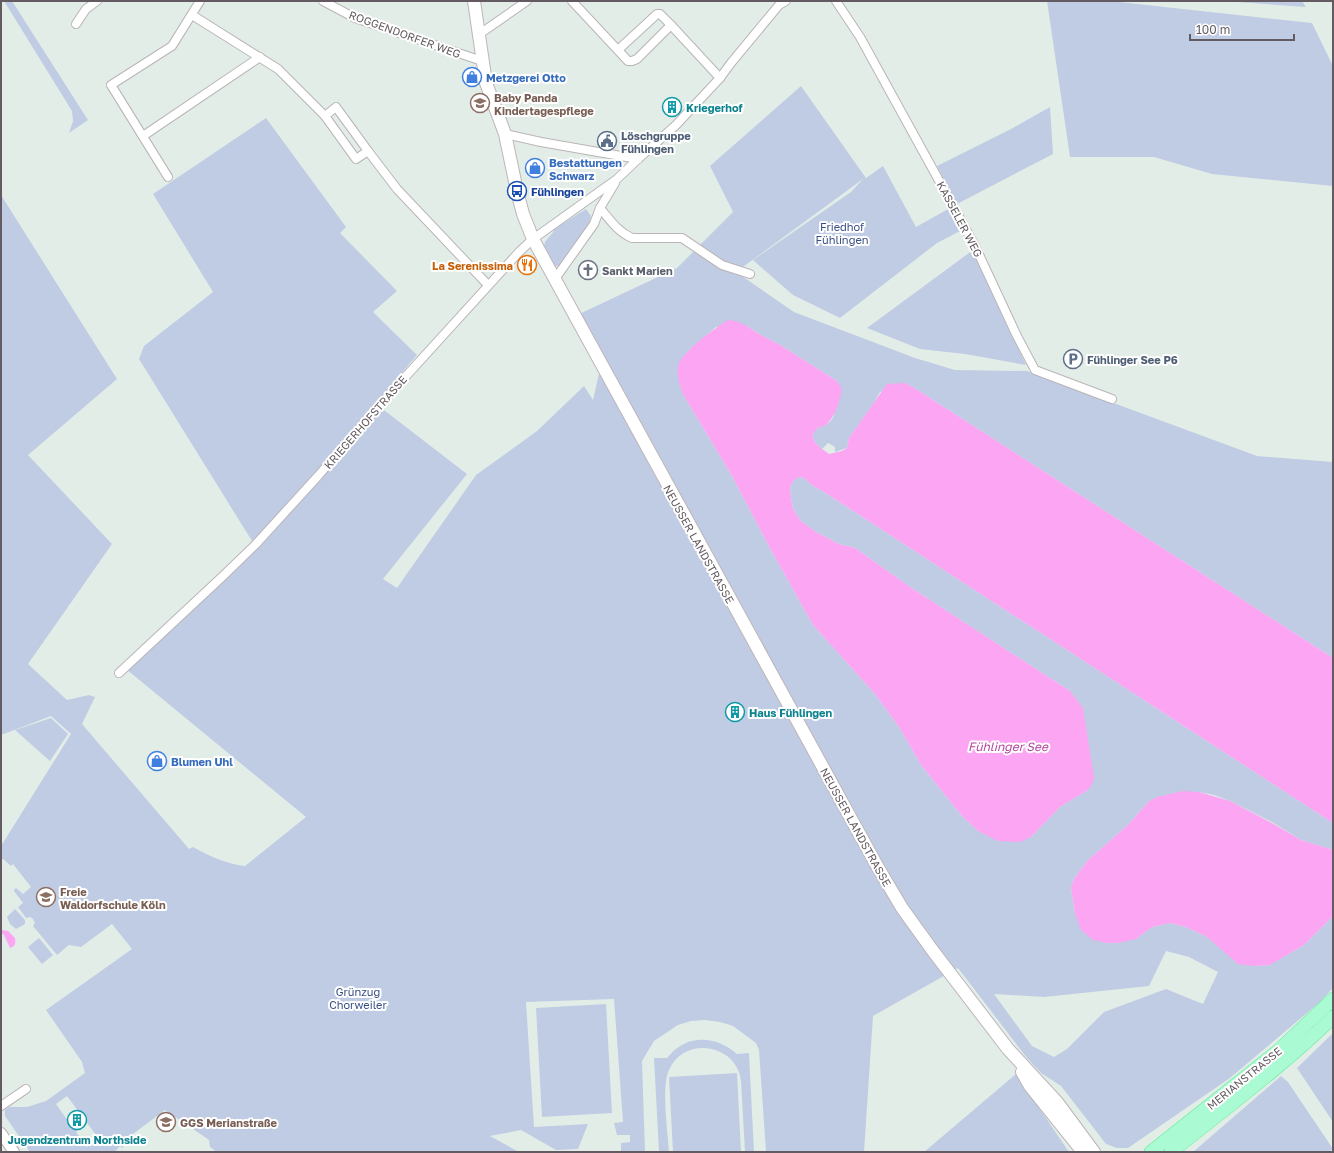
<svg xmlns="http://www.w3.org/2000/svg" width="1334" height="1153" font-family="'Golos Text',sans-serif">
  <rect width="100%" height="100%" fill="#e3ede8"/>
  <!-- green -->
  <g fill="#c0cce4" fill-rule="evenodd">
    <path d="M4,1h8l76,119 -19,13 4,-12 -1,-10z"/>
    <path d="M1047,1h63l202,22 21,43v120l-121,-12 -58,-17h-84z"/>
    <path d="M1221,1h81l4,6 -83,-6z"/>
    <path d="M801,86l65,92 17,-12 33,61 34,-19 12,22 -25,13 -97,75 -47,-23 -40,-35 98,-68 12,-13 -127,93 58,40 121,46 40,12 72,1 230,85 76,6v196l-417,-269 -11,-6 -25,9 -9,16 -22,30 -2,10 -12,4v-5l-7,-4 -6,6c-7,-5 -14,-14 -5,-20 6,-5 13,-3 17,-14 2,-7 2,-25 3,-34l-57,-36 -21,-11 -12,-8 -31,1 -29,25 -8,12 5,32 48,80 39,74 42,75 62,69 24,33 22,38 41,51 16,15 53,6 29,-30 28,-17 -18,-99 -157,-102 -58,-41 -16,-4 -23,-12 -15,-11 -8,-12 -2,-11 -1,-11 4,-7 5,-3 5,1 9,8 11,6 509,331v27l-32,-10 -29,-18 -42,-21 -16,-6 -15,-3 -51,10 -19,22 -41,36 -14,19 -3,9 4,25 61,26 16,-12 18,-4 16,4 21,10 15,11 31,18 16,-1 35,-20 29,-29v72l-13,14 -90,76 -102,70h-11l-11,-4 -45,-58 -20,-13 -14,-15 -69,-90 -85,48 -9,136h-98l-7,-102 -3,-7 -23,-17 -13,-4 -15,-2 -14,1 -13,4 -24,16 -12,20 3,91h-24v-9l9,-1v-7h-13l-3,-12 9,-1 -9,-123 -88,3 8,125 54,-3 -10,25 -22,1 -35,-20 -31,6 29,16h-302l-7,-5 -1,-7 -44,-30 -32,24 -11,14 -2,-2 -5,6h-85l-25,-36v-6l4,-3h18l19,-6 39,-28 -3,-11 -36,-52 86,-61 -20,-25 -31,23 -12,-2 -12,10 -24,-29 2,-3 -2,-4 -3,-2 -4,1 -8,-11 5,-4 -9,-12v-1l2,-2 7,6 8,-7 -18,-23 -2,2 -8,-7 -2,1v-14l70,-112 -20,-18 -50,19v-540l116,184 -89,76 84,89 -84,120 39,36 22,-5 6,2 -13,27 107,125 4,-2c16,9 34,17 52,19l61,-49 -180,-148 98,-91 156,-171 87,67 -84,105 14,9 79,-113 61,-44 47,-45 9,14 9,-40 -27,-44 102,-48 56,-56 -23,-46zM1166,951l23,6 29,15 -15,32 -37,-15 -62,23 -37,37 -13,8 -22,-11 -38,-52 50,3 105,-11zM67,1096l32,43 -12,8 -11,-15 2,-2 -5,-7 -2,2 -15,-21z"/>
    <path d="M1050,107l3,47 -96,50 -20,-38 74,-37z"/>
    <path d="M266,118l80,109 -6,6 57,58 -24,21 44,43 -101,118 -55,61 -9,7 -113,-182 5,-13 69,-54 -60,-98z"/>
    <path d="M586,209l5,7 -2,9 -29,41h-5l-11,-20 1,-4 9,-11 -1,-1z"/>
    <path d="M973,250l53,115 -61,-11 -45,-5 -53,-21z"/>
    <path d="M51,718l17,16 -18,27 -35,-31z"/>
    <path d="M15,909l10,11v4l-9,5 -6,-5 -3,-7z"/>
    <path d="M39,938l14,17 -11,9 -14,-17z"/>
    <path d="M606,1004l6,109 -70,4 -6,-109z"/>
    <path d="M1333,1033v89l-36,-54z"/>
    <path d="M698,1040c16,-1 27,4 39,14l12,-1 5,99h-9l-4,-71c-4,-37 -57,-46 -72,-11 -8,16 -1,62 0,82h-10l-5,-94h13c8,-10 18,-17 31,-18z"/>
    <path d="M737,1073l4,79h-68l-4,-75z"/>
    <path d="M1016,1074l53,78h-145z"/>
    <path d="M1281,1076l7,6 45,67 -5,3h-135z"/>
  </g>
  <!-- water -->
  <g fill="#fba5f3">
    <path d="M728,320l8,1 11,5 12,8 21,11 57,36 5,8c-2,12 -6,25 -14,34 -3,4 -8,3 -11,6 -12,10 5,20 12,25l13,-3 5,-3 2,-10 38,-54 18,-1 11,6 417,269v165l-509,-331 -11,-6 -9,-8 -5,-1 -5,3 -4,7 1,11 2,11 8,12 15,11 23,12 16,4 58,41 157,102 13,17 11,70 -2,6 -4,6 -28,17 -29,30 -11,5 -22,-1 -20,-10 -16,-15 -41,-51 -22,-38 -24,-33 -62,-69 -42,-75 -39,-74 -48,-80c-4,-9 -9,-24 -5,-33 7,-14 36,-35 49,-43z"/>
    <path d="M1183,791l16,1 31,9 42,22 29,17 32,10v66l-29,29 -34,20 -17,1 -15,-2 -31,-27 -21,-10 -16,-4 -18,4 -16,12 -18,4h-11l-14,-3 -12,-10 -6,-17 -4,-25 3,-9 14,-19 41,-36 19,-22 9,-5z"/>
    <path d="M1,930l7,1 7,7c1,6 0,8 -5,10l-6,-13 -3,-2z"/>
  </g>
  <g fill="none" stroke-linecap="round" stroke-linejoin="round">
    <defs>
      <g id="minor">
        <path d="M323,1l32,17 127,43"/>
        <path d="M572,1l56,60h4l5,-2 34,-34 49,53"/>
        <path d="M836,1l24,36 115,209 42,90 18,34 77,29"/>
        <path d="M192,15l86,54 47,47 31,43 12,-8 29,38 91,96"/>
        <path d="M76,24l10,-15 11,-8"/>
        <path d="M478,35l49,-34"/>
        <path d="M618,50l39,-36h3l11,11"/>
        <path d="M325,116l11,-9 32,44"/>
        <path d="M505,134l36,8 97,17"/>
        <path d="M143,136l117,-79"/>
        <path d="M168,177l-57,-92 61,-39 28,-45"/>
        <path d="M600,208c10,12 18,24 32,30h50l40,27 28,9"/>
        <path d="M555,279l39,-55 6,-16 15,-25"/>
        <path d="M119,673l104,-97 33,-32 62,-68 59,-68 142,-156 14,-13 84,-60 21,-20 38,-34 44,-47 11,-15 48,-58 7,-4"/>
        <path d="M1,1106l25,-17"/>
      </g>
      <path id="tertiary" d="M1,1133l13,19"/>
      <g id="secondary">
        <path d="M474,1l12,82 19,51 12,57 6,23 10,25 13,24 330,601 26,44 31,43 75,98 49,53 37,50"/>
        <path d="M1022,1072l8,14 53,66"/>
      </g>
      <g id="primary">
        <path d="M1151,1152l127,-101 55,-52"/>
        <path d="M1171,1152c55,-44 112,-86 162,-135"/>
      </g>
    </defs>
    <!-- minor casing -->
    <use href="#minor" stroke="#bab4b8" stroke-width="10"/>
    <!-- tertiary casing -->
    <use href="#tertiary" stroke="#bab4b8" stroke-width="12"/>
    <!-- secondary casing -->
    <use href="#secondary" stroke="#bdb5ba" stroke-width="14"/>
    <!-- primary casing -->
    <use href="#primary" stroke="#5feb94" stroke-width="14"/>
    <!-- minor -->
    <use href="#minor" stroke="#fff" stroke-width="8"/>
    <!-- tertiary -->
    <use href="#tertiary" stroke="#fff" stroke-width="10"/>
    <!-- secondary -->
    <use href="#secondary" stroke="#fff" stroke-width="12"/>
    <!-- primary -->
    <use href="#primary" stroke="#aafbd3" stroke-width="13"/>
  </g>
  <!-- icons -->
  <defs>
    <symbol id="shop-ring" viewBox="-11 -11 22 22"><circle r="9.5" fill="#fff" stroke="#3f7fe0" stroke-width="1.5"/><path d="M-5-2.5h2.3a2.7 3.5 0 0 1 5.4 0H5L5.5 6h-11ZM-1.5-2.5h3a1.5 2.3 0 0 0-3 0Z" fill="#3f7fe0"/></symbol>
    <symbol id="school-ring" viewBox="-11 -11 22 22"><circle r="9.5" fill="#fff" stroke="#8d6e63" stroke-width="1.5"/><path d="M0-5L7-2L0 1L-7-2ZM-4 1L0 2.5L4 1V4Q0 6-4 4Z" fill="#8d6e63"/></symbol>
    <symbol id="building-ring" viewBox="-11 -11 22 22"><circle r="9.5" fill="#fff" stroke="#0f9aa8" stroke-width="1.5"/><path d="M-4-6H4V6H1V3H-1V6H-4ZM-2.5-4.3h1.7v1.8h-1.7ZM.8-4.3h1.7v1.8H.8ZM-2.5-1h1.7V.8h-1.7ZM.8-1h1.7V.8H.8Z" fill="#0f9aa8"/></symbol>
    <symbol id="civic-ring" viewBox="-11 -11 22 22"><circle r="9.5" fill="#fff" stroke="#5c6f8a" stroke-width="1.5"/><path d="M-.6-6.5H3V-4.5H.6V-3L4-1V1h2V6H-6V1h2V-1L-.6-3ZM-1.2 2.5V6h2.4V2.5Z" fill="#5c6f8a"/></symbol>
    <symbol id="bus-ring" viewBox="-11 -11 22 22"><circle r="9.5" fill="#fff" stroke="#1a4fb4" stroke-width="1.5"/><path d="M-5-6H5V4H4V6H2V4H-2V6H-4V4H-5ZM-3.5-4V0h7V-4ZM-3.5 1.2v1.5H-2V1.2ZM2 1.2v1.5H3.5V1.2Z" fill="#1a4fb4"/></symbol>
    <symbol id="restaurant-ring" viewBox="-11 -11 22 22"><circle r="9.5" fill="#fff" stroke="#e8710a" stroke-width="1.5"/><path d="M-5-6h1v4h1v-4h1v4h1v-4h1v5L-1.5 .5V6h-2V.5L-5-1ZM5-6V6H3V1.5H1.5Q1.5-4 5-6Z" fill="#e8710a"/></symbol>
    <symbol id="church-ring" viewBox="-11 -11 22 22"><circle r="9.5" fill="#fff" stroke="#6b7280" stroke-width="1.5"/><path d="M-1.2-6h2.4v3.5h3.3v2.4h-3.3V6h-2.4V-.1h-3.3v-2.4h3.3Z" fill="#6b7280"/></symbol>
    <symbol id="parking-ring" viewBox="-11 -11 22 22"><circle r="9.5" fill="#fff" stroke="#5c6f8a" stroke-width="1.5"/><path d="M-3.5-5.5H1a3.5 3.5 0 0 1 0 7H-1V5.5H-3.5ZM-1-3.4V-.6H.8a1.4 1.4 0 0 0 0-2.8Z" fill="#5c6f8a"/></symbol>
  </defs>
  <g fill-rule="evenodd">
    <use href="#shop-ring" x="461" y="66" width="22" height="22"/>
    <use href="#school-ring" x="469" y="92" width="22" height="22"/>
    <use href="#building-ring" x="661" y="96" width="22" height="22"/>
    <use href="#civic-ring" x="596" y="130" width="22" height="22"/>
    <use href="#shop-ring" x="524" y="157" width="22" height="22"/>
    <use href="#bus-ring" x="506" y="180" width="22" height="22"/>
    <use href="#restaurant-ring" x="516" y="254" width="22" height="22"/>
    <use href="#church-ring" x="577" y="259" width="22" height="22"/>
    <use href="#parking-ring" x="1062" y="348" width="22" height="22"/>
    <use href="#building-ring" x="724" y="701" width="22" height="22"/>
    <use href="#shop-ring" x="146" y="750" width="22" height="22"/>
    <use href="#school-ring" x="35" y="886" width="22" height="22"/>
    <use href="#building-ring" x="66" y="1109" width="22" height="22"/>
    <use href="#school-ring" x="155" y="1111" width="22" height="22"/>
  </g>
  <g text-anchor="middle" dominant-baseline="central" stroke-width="4" stroke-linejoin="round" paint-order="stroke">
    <!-- street labels -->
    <g font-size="11" fill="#635b61" stroke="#fff">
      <text transform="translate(405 34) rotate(20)">ROGGENDORFER WEG</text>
      <text transform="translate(960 219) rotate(62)">KASSELER WEG</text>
      <text transform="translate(365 422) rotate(-49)">KRIEGERHOFSTRASSE</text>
      <text transform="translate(699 544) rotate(61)">NEUSSER LANDSTRASSE</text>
      <text transform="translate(856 827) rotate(61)">NEUSSER LANDSTRASSE</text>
      <text transform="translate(1244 1078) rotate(-39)">MERIANSTRASSE</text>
    </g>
    <!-- shop labels -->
    <g font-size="11" font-weight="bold" fill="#366cbe" stroke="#fff" text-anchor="start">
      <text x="486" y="77">Metzgerei Otto</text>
      <text x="549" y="162">Bestattungen<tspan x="549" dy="13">Schwarz</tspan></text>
      <text x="171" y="761">Blumen Uhl</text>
    </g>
    <!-- education labels -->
    <g font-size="11" font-weight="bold" fill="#785e54" stroke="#fff" text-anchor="start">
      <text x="494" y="97">Baby Panda<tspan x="494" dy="13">Kindertagespflege</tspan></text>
      <text x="60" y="891">Freie<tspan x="60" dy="13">Waldorfschule Köln</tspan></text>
      <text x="180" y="1122">GGS Merianstraße</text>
    </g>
    <!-- culture labels -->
    <g font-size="11" font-weight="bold" fill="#0d838f" stroke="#fff" text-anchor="start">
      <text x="686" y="107">Kriegerhof</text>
      <text x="749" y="712">Haus Fühlingen</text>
      <text x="77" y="1139" text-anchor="middle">Jugendzentrum Northside</text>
    </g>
    <!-- service labels -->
    <g font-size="11" font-weight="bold" fill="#4e5e75" stroke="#fff" text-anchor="start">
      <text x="621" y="135">Löschgruppe<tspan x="621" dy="13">Fühlingen</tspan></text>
      <text x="1087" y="359">Fühlinger See P6</text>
    </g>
    <!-- transit labels -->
    <g font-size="11" font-weight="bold" fill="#164399" stroke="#fff" text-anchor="start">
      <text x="531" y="191">Fühlingen</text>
    </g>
    <!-- park labels -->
    <g font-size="11" fill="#394f84" stroke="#fff">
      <text x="842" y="226">Friedhof<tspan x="842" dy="13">Fühlingen</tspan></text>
      <text x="358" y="991">Grünzug<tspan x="358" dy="13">Chorweiler</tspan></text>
    </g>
    <!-- food labels -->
    <g font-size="11" font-weight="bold" fill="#c56008" stroke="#fff" text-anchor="end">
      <text x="513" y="265">La Serenissima</text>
    </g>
    <!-- worship labels -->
    <g font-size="11" font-weight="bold" fill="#5b616d" stroke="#fff" text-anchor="start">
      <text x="602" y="270">Sankt Marien</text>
    </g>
    <!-- water labels -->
    <g font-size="12" font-style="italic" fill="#b446a1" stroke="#fff">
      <text x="1008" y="746">Fühlinger See</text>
    </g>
  </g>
  <!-- border -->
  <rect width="1334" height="1153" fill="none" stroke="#635b61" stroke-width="4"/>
  <!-- scale -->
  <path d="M1190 34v6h104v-6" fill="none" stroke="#635b61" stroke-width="2"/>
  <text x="1196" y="34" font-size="12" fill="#635b61" stroke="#ffffff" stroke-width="3" paint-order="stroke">100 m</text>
</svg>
